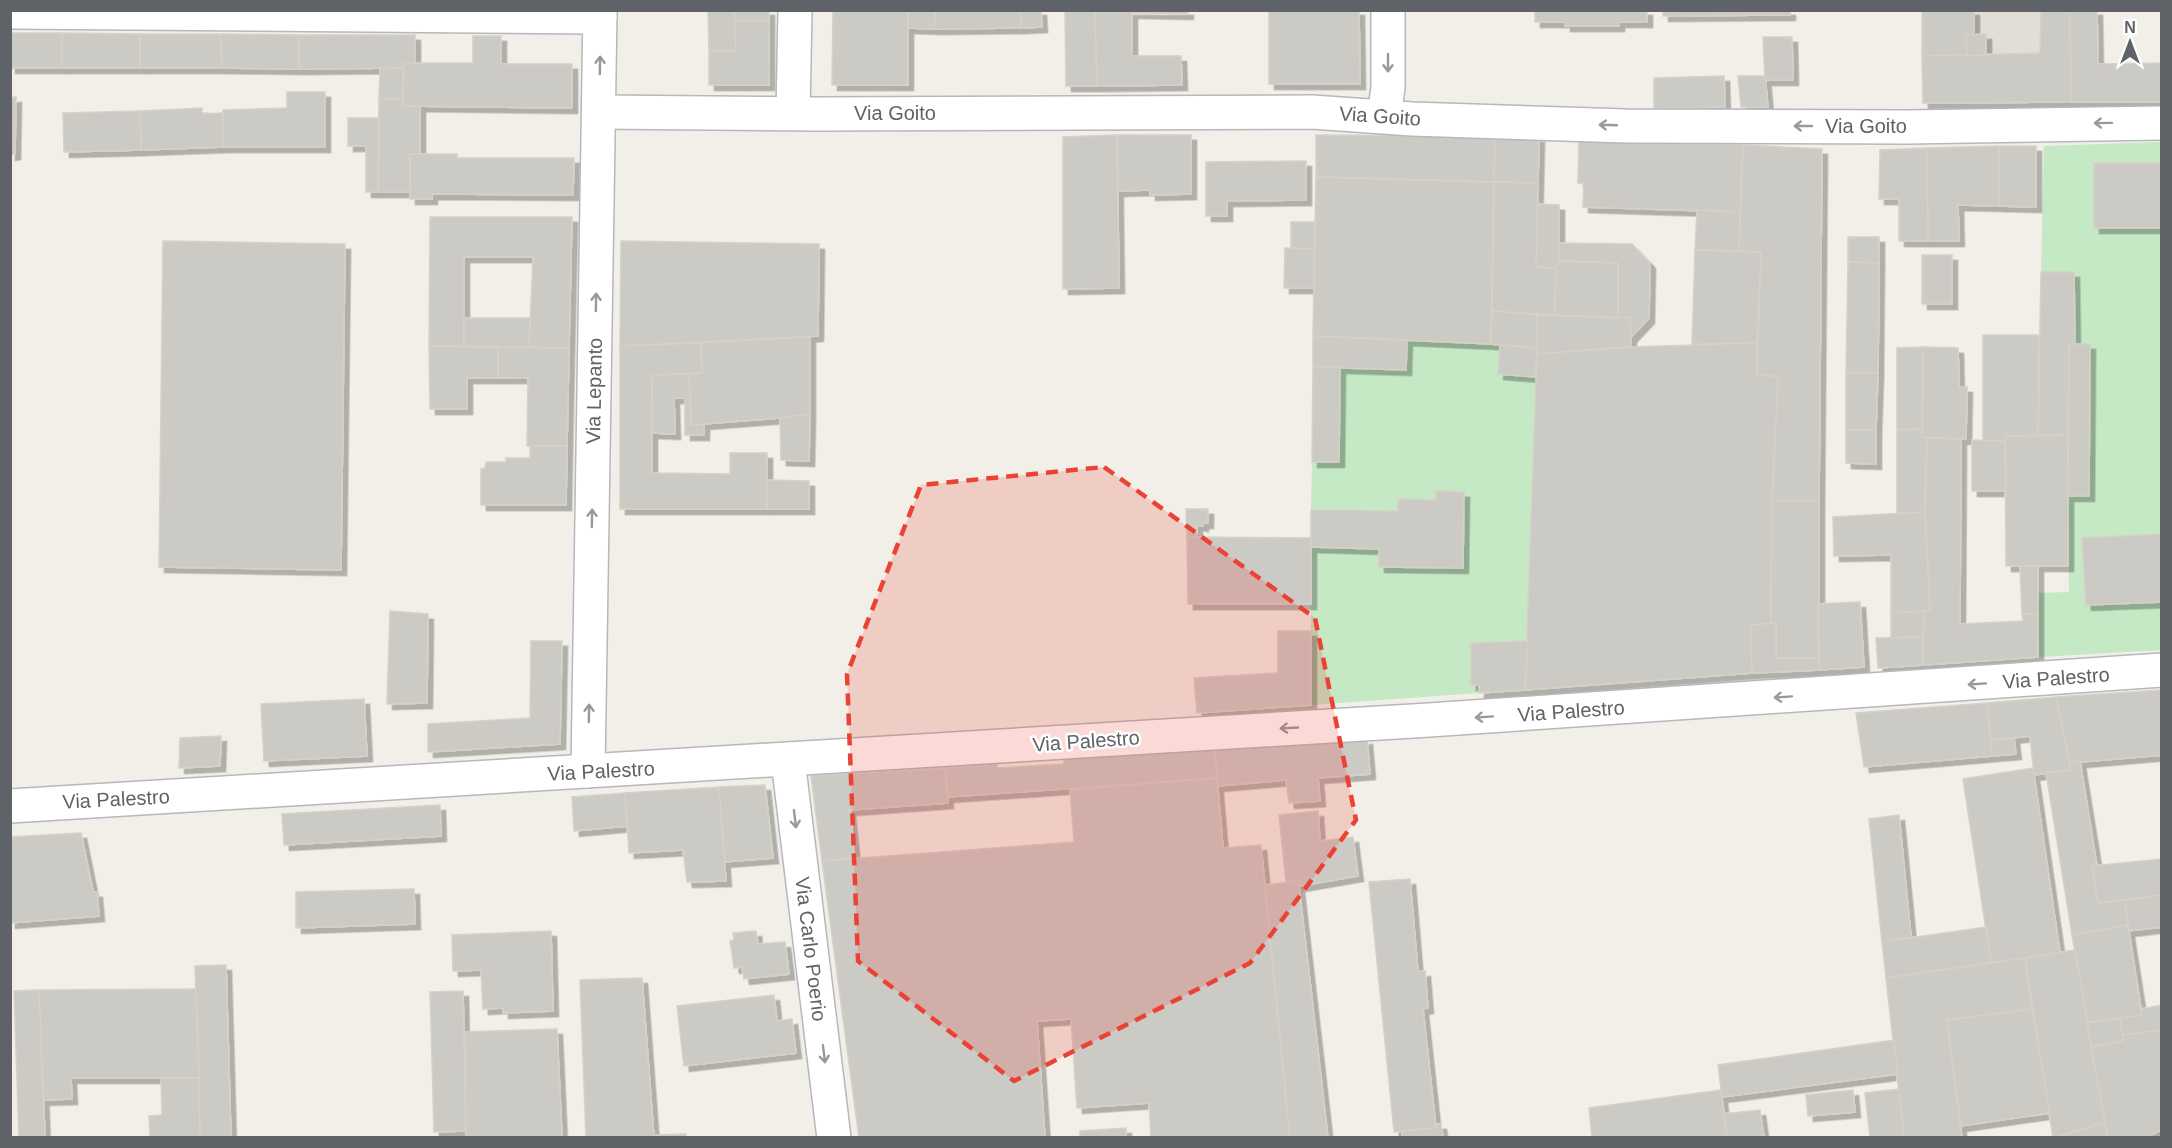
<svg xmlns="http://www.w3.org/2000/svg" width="2172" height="1148" font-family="Helvetica,sans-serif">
  <defs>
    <filter id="shadow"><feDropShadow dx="5.5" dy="5.5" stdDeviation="0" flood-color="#0004"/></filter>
  </defs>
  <rect width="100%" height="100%" fill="#f1efe8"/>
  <!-- education -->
  <path fill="#e1ded6" d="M1922,11h148l1,91 -148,1z"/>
  <!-- green -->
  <g fill="#c5e8c5">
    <path d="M2161,142v508l-122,7 -1,-64 31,-1 -1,-96h21l1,-151 -15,-1 -34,-72 3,-126z"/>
    <path d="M1407,340l130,8 -9,293 -57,2v42h8v8l-168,12v-158l68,2 1,18 83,1 1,-76 -27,-1 -1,9h-38v11l-87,-1 1,-48h27l1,-95 66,3z"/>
  </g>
  <!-- building -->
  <g fill="#cccac5" stroke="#d6d1c6" stroke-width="1.5" filter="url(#shadow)">
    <path d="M708,10h27l1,41h-27z"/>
    <rect x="735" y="10" width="34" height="11"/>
    <path d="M833,10h75v75h-76z"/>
    <path d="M908,10h27l1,19 -28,-1z"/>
    <path d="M935,10h86v18l-85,1z"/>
    <path d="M1021,10h20l1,17 -21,1z"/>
    <path d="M1065,10h30l2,76h-31z"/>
    <path d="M1095,10h93v4l-93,-2z"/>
    <path d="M1269,10h90l1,74h-91z"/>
    <path d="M1535,10h112v12h-28v4h-54v-4h-30z"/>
    <path d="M1663,10h127v5l-127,1z"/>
    <path d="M1922,10h52v25h-8l1,21h-45z"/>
    <path d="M2041,10h29l1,92 -148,1 -1,-47 118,-3z"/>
    <path d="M2070,10h27l1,54 64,-1v39h-91z"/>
    <path d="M1095,12h37v44h49l1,29 -85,1z"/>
    <path d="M735,21h34v64h-60v-34h27z"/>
    <rect x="10" y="33" width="52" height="35"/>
    <path d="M62,33l78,1v34h-78z"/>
    <path d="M140,34h81l1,34h-82z"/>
    <path d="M221,34l78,1v34l-77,-1z"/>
    <path d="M1986,34v21l-19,1 -1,-21z"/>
    <path d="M299,35h116v29l-11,-1 -1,5 -104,1z"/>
    <path d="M473,36h28v28h71v44l-169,-2 1,-43h69z"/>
    <path d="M1763,37h29l1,43h-28z"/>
    <path d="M403,68v31h-24l1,-30z"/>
    <path d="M1724,76l1,31 -71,1v-30z"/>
    <path d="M1738,76h27l3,31h-27z"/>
    <path d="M287,92h38v55h-102v-37l64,-2z"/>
    <path d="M16,97l-1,57 -5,1v-57z"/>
    <path d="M379,99h24v7h17v48h-10v38h-32z"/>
    <path d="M202,108v6l21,-1v34l-82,3 -1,-39z"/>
    <path d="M140,111l1,39 -77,2 -1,-39z"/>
    <path d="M348,118h31l-1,74h-12v-46h-18z"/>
    <path d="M1117,135h74v59l-41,1v-5l-32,1z"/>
    <path d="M1117,135l2,153 -56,1v-152z"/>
    <path d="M1316,135l179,1 -1,46 -178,-5z"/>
    <path d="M1495,136l44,1 -1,46 -44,-1z"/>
    <path d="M1579,139l164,6 -3,67 -157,-5 1,-24h-6z"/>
    <path d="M1743,145l79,4 -3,352h-47l6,-124 -21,-3 4,-122h-22z"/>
    <path d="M1999,146v60l-41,-1 1,36h-31l-1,-93z"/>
    <path d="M1999,146h37v61l-37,-1z"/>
    <path d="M1927,148l1,93h-29v-42h-20l1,-49z"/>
    <path d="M410,154h47v4h117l-1,37 -141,-1v5h-22z"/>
    <path d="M1306,161v39l-79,1v15h-21v-54z"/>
    <rect x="2094" y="163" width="68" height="65"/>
    <path d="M1316,177l178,5 -3,162 -178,-8z"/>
    <path d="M1494,182l44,1 -2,84 20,1 -1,47 -63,-4z"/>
    <path d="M1538,204l21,1v56l-3,7 -20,-1z"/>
    <path d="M1697,210l43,2 -1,40 -44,-2z"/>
    <path d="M430,217h142l-3,131h-40l4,-91h-69v90l-35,-1z"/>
    <path d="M1291,222h23v27l-23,-1z"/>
    <path d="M1848,237h31v26l-31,-1z"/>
    <path d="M163,241l182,3 -4,326 -182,-3z"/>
    <path d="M621,241l198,3 -1,92 -198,10z"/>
    <path d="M1559,243l73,1 18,19 -1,55 -19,20v-20h-12v-55l-59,-2z"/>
    <path d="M1285,248l29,1v39h-30z"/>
    <path d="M1695,250l66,2 -4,91 -65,1z"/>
    <rect x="1922" y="255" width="30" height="49"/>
    <path d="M1559,261l59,2v55l-63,-3 1,-47z"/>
    <path d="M1848,262l31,1 -1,110h-32z"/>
    <path d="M2041,272h33l1,72h-6l-1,91 -30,1z"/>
    <path d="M1492,311l45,4v33l-46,-4z"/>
    <path d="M1537,315l93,3 1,29 -94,7z"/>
    <path d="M464,318h66l-1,30 -65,-1z"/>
    <path d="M1983,335h56l-1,101h-33v5l-22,-1z"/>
    <path d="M1313,336l94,4 -1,30 -93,-3z"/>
    <path d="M810,337v77l-30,4 -89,7 -2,-51 13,-1 -1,-30z"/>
    <path d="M701,343l1,30 -50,2v98l78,1v-21h37v56h-147v-163z"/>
    <path d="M1757,343v31l21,3 -6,124 -1,122 -20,2 1,48 -227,17 12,-336 94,-7z"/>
    <path d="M2069,344h21l-1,152h-21z"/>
    <path d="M1500,345l37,3 -2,29 -37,-3z"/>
    <path d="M429,346l69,1v31h-31v31h-37z"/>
    <path d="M498,347l71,1 -2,98h-40l1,-68h-30z"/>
    <path d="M1923,347l35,1 1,39h8l-1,52 -44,-2z"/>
    <path d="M1923,347l-1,82 -25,1v-82z"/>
    <path d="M1313,367h27l-1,95h-27z"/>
    <path d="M1846,373h32l-2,57h-30z"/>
    <path d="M689,374l2,51 13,-1v11h-19v-37h-11l1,36 -22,-1 -1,-58z"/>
    <path d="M810,414l-1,47 -28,-1 -1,-42z"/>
    <path d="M1922,429v8l5,1 -2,74 -28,1v-83z"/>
    <path d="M1846,430h30v34l-30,-1z"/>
    <path d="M2068,435v131h-62l-1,-130z"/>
    <path d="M1927,438l34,1 -1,185 63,-3 -1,-7h16v43l-115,8 1,-54h6l-5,-99z"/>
    <path d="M1972,440l33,1 1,50h-34z"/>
    <path d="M530,446h37l-1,59h-85v-36l4,-1 1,-6h20v-4h24z"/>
    <path d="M767,480l42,1v28h-42z"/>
    <path d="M1436,491l28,1 -1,76 -84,-1v-18l-68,-2v-37l87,1v-12l38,1z"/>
    <path d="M1772,501h47v157h-43v-35h-5z"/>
    <path d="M1186,509h22v14h-5v3l-6,-1v12h-10z"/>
    <path d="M1925,512l5,99 -39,2v-58l-57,1 -1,-39z"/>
    <path d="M2162,534v68l-76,3 -4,-67z"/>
    <path d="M1187,537l124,1v66h-123z"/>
    <path d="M2020,566h18v48h-16z"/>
    <path d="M1860,602l4,65 -45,3 -1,-66z"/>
    <path d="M390,611l38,3 -1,89 -40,1z"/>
    <path d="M1924,611l-1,26 -32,1v-25z"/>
    <path d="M1776,623v35h43v12l-67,3 -1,-48z"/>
    <path d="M1278,631h33v74l-114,8 -3,-35 84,-5z"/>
    <path d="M1923,637v28l-45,3 -2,-30z"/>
    <path d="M531,641h31l-2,103 -132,8v-28l102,-6z"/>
    <path d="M1528,641l-3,49 -46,3v-8h-8v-42z"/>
    <path d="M2162,690v65l-92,8 -14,-66z"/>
    <path d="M2056,697l15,73 -37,5 -4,-39 -39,4 -4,-37z"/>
    <path d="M364,699l3,57 -103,5 -3,-57z"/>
    <path d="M1987,703l5,53 -128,11 -8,-54z"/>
    <path d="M221,736l-1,30 -41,2 1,-30z"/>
    <path d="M2014,738l2,16 -24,2 -1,-16z"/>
    <path d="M1367,739l3,35 -52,4 2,23 -31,2 -3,-23 -68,6 -3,-36z"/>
    <path d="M1215,750l2,28 -269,19 -3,-29 52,-4v4l67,-4v-5z"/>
    <path d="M2080,761l17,105h-5l6,37 27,-3 3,25 -56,10 -26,-162 25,-3 -1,-7z"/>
    <path d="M945,768l3,35 -98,7 5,48 -33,3 -11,-85z"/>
    <path d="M2033,768l27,185 -69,10 -28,-184z"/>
    <path d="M1217,778l6,70 38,-3 29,293h-139l-2,-35 -72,5 -6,-89 -34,2 8,117h-186l-37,-277 252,-19 -4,-52z"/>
    <path d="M765,785l8,73 -49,4 -5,-75z"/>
    <path d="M719,787l7,94 -39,1 -4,-32 -54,3 -4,-60z"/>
    <path d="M625,793l2,33 -53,5 -2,-34z"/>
    <path d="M440,805l1,31 -157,9 -2,-31z"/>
    <path d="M1318,811l2,30 33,-4 5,39 -59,10v-5l-13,1 -7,-67z"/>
    <path d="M1899,815l12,122 -29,5 -13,-123z"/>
    <path d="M81,833l12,59h4l2,24 -89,7v-86z"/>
    <path d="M2162,859v36l-64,8 -6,-37z"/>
    <path d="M1410,879l8,93 7,-1 3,37 -5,1 13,119 -42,4 -25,-250z"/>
    <path d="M1299,881v5l29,252h-38l-25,-253z"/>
    <path d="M414,889l1,35 -119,4v-36z"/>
    <path d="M2162,895v32l-33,4 -4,-31z"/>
    <path d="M2128,925l14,90 -55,8 -15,-88z"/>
    <path d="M1986,927l5,36 -105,15 -4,-36z"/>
    <path d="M551,931l2,80 -50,2v-5l-20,1 -2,-39 -28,1 -1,-36z"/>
    <path d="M756,931l2,13 27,-2 4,32 -45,5 -2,-12 -8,1 -4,-27 4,-1 -1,-7z"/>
    <path d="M2075,950l30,172 -52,16 -28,-180z"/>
    <path d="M2025,958l7,51 -85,11 15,118h-58l-18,-160z"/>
    <path d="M226,965l5,173h-31l-5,-172z"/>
    <path d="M642,978l12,160h-68l-6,-158z"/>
    <path d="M196,989l3,89h-128l1,21 -29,1 -4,-110z"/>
    <path d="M39,990l6,148h-26l-5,-147z"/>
    <path d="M463,991l3,140 -32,1 -4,-140z"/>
    <path d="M774,995l3,26 15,-2 4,34 -112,13 -7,-60z"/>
    <path d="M2162,1005v25l-39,5 -3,-17 22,-3 -1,-6z"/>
    <path d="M2032,1009l18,104 -89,13 -14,-106z"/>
    <path d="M2120,1018l3,23 -32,6 -4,-24z"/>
    <path d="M557,1029l5,109h-96l-1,-106z"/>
    <path d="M2162,1030v99l-16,9h-38l-17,-91 32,-6v-6z"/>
    <path d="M1894,1040l4,34 -176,23 -4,-32z"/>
    <path d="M161,1078h38l1,60h-50l-1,-22 13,-1z"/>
    <path d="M1899,1089l5,49h-34l-5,-45z"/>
    <path d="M1721,1090l6,48h-135l-3,-30z"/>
    <path d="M1853,1090l2,22 -47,4 -2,-21z"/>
    <path d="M1760,1110l4,28h-37l-3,-24z"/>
    <path d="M2105,1122l3,16h-53z"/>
    <path d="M1435,1124h6l2,14h-40l-1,-7 34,-3z"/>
    <path d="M1126,1128v10h-46v-7z"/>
    <path d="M686,1134v4h-32v-3z"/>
  </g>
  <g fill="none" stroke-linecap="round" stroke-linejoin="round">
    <defs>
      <g id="minor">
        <path d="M10,12l590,5"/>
        <path d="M599,112l218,2 495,-2 100,7 214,7 281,1 255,-4"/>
        <path d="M793,113l2,-103"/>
        <path d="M1384,116l4,-28v-78"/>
        <path d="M788,760l46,378"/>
        <path d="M588,771l12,-761"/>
        <path d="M10,806l1419,-86 733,-50"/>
      </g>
    </defs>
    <!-- minor casing -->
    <use href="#minor" stroke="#b5b8bc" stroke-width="36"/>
    <!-- minor -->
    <use href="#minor" stroke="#fff" stroke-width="33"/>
  </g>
  <!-- one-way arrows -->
  <defs><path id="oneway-shaft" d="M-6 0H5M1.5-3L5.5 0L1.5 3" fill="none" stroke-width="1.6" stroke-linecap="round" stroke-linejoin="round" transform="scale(1.5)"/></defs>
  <g stroke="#979a9d">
    <use href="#oneway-shaft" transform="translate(1388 63) rotate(90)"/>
    <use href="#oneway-shaft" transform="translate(600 65) rotate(-89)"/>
    <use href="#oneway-shaft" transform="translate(2103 123) rotate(179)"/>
    <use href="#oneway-shaft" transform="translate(1608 125) rotate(-178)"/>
    <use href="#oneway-shaft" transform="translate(1803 126) rotate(-180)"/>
    <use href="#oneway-shaft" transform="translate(596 302) rotate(-89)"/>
    <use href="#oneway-shaft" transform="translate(592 518) rotate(-89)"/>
    <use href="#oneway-shaft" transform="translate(1977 684) rotate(176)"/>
    <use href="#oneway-shaft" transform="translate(1783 697) rotate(176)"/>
    <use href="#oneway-shaft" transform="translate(589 713) rotate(-89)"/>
    <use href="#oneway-shaft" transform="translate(1484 717) rotate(176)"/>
    <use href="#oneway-shaft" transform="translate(1289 728) rotate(177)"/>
    <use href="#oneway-shaft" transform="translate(795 819) rotate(83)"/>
    <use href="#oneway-shaft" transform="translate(824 1054) rotate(83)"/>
  </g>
  <!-- marked area -->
  <path fill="#ea4335" fill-opacity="0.2" stroke="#ea4335" stroke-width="4.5" stroke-dasharray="12 8" stroke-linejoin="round" d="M1104,467l211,151 41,202 -106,143 -236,118 -156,-120 -11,-287 74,-189z"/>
  <g text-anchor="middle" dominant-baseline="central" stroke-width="5" stroke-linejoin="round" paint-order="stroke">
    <!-- street labels -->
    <g font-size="20" fill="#5f6368" stroke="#fff">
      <text x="895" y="113">Via Goito</text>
      <text transform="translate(1380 116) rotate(4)">Via Goito</text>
      <text x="1866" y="126">Via Goito</text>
      <text transform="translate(594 391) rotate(-89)">Via Lepanto</text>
      <text transform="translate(2056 678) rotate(-4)">Via Palestro</text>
      <text transform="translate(1571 711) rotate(-4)">Via Palestro</text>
      <text transform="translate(1086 741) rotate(-4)">Via Palestro</text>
      <text transform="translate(601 771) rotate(-3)">Via Palestro</text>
      <text transform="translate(116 799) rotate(-3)">Via Palestro</text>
      <text transform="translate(811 949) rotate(83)">Via Carlo Poerio</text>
    </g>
  </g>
  <!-- border -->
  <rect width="2172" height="1148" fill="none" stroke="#5f6368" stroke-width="24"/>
  <!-- north arrow -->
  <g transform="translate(2130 42)" stroke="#ffffff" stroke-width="4.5" paint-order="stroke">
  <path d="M0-4.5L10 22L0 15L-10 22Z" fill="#5f6368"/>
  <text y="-9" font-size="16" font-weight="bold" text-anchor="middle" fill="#5f6368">N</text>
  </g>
</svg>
